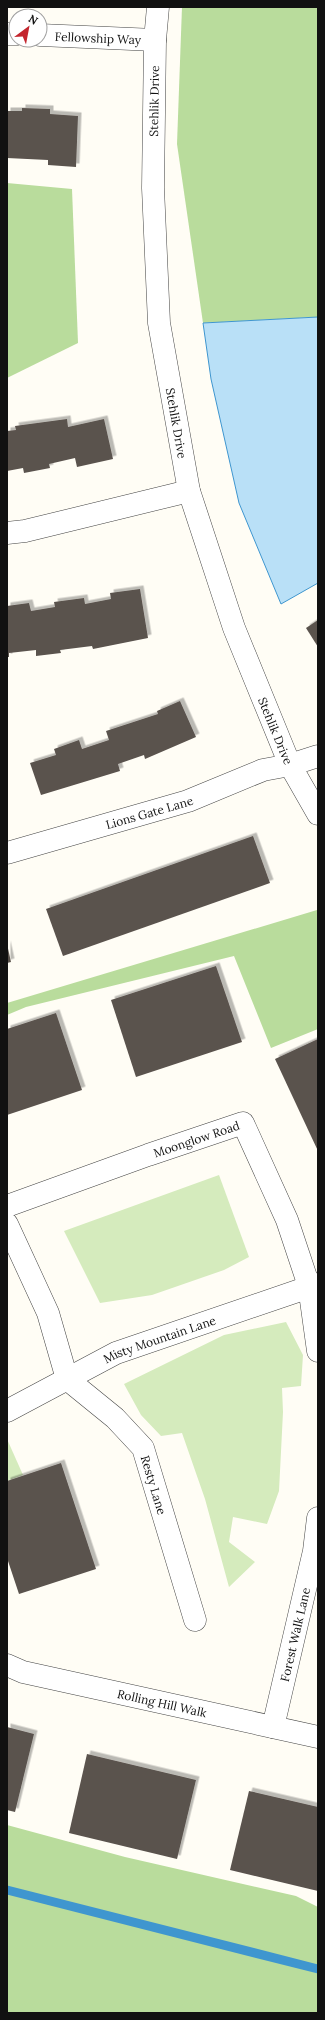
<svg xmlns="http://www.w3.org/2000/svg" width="325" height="2020" font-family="Lora,serif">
  <defs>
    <filter id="shadow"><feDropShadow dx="3.5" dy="-3.5" stdDeviation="0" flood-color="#0004"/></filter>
  </defs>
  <rect width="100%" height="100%" fill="#fffdf5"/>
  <!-- green -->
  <g fill="#d5ebbd">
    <path d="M219,1175l30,82 -25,13 -72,25 -52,8 -36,-72z"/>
    <path d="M286,1322l17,33 -2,31 -19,2 1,24 -4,79 -12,33 -34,-7 -4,25 26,20 -26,25 -24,-88 -23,-66 -21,3 -20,-21 -17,-31 100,-49z"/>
    <path d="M7,1439l16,36 -16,6z"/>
  </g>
  <!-- forest -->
  <g fill="#b9dc9c">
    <path d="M182,7h136v310l-115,6 -26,-179z"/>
    <path d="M7,183l65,6 6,154 -71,35z"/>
    <path d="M317,910l1,119 -47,19 -37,-92 -208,51 -19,8v-12z"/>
    <path d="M7,1825l118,32 171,39 22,11v106h-311z"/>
  </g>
  <!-- water -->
  <path fill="#b9e0f7" stroke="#3f96cf" d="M318,317v266l-37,21 -42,-101 -28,-124 -8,-56z"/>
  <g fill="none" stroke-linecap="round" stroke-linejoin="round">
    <!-- stream -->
    <path stroke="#3f96cf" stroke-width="9" d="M7,1890l311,79"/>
  </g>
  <!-- building -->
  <g fill="#5a524d" filter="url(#shadow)">
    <path d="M22,108l28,1v5l28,2 -2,51 -28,-2v-5l-41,-2v-47h15z"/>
    <path d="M67,419l1,8 36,-8 9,40 -36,8 -2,-9 -26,6 1,4 -26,5 -1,-5 -16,3v-40l9,-1 -1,-4z"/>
    <path d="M140,589l8,49 -55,11 -1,-3 -32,4 1,3 -25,3v-6l-27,3v4h-2v-51l22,-3 2,8 24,-4 -1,-5 30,-4 1,6 26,-5 -1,-6z"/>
    <path d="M318,620v27l-12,-19z"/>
    <path d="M180,701l16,36 -51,22 -1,-4 -26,9 2,7 -79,24 -11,-32 26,-8 -2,-6 25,-9 3,9 27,-9 -3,-9 52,-17 -1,-3z"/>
    <path d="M253,836l17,47 -207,73 -17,-47z"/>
    <path d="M7,944l4,18 -4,1z"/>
    <path d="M216,966l26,76 -106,35 -25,-77z"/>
    <path d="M56,1013l26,77 -75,25v-86z"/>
    <path d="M318,1039v112l-43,-92z"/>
    <path d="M61,1463l35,106 -77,25 -12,-36v-77z"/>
    <path d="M7,1727l27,7 -19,78 -8,-2z"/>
    <path d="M87,1754l109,26 -19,79 -108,-26z"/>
    <path d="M249,1791l69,16v84l-88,-21z"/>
  </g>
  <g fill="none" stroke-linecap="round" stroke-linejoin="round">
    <defs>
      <g id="minor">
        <path id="s1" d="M158,7l-3,33 -2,148 6,135 30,168 45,137 56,137 28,49"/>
        <path d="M7,34h9"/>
        <path id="s2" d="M40,35l115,5"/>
        <path d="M7,533l18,-2 164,-40"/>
        <path id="s3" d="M7,853l181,-52 75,-31 27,-5 28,-9"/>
        <path id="s4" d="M7,1206l141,-51 95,-32 44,97 22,66 9,65"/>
        <path id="s5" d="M7,1224l41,89 19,66 48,39 28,30 52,172"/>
        <path id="s6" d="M7,1411l109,-58 202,-69"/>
        <path id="s7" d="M7,1665l16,7 295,65"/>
        <path id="s8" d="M273,1727l41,-176 4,-33"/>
      </g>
    </defs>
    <!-- minor casing -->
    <use href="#minor" stroke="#444" stroke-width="23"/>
    <!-- minor -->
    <use href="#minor" stroke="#fff" stroke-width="22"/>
  </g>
  <g text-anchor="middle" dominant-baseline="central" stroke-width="4" stroke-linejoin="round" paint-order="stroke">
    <!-- street labels -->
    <g font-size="12" fill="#111" stroke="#fff">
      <text stroke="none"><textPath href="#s2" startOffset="58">Fellowship Way</textPath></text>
      <text transform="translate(154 101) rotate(-89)">Stehlik Drive</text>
      <text stroke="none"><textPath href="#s1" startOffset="418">Stehlik Drive</textPath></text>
      <text stroke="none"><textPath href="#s1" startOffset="742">Stehlik Drive</textPath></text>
      <text stroke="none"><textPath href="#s3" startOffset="148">Lions Gate Lane</textPath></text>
      <text stroke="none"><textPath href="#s4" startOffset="201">Moonglow Road</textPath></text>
      <text stroke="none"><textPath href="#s6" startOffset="169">Misty Mountain Lane</textPath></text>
      <text stroke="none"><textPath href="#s5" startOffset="308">Resty Lane</textPath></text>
      <text stroke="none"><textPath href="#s8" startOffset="95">Forest Walk Lane</textPath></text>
      <text stroke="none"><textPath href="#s7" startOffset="160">Rolling Hill Walk</textPath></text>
    </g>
  </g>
  <!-- border -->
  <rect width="325" height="2020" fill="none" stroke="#111111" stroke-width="16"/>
  <!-- north arrow -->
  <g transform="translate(28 28) rotate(32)"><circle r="19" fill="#ffffff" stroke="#a0a0a0"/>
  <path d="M0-3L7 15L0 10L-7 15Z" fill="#c4262e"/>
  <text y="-6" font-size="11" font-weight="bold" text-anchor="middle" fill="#111111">N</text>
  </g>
</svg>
